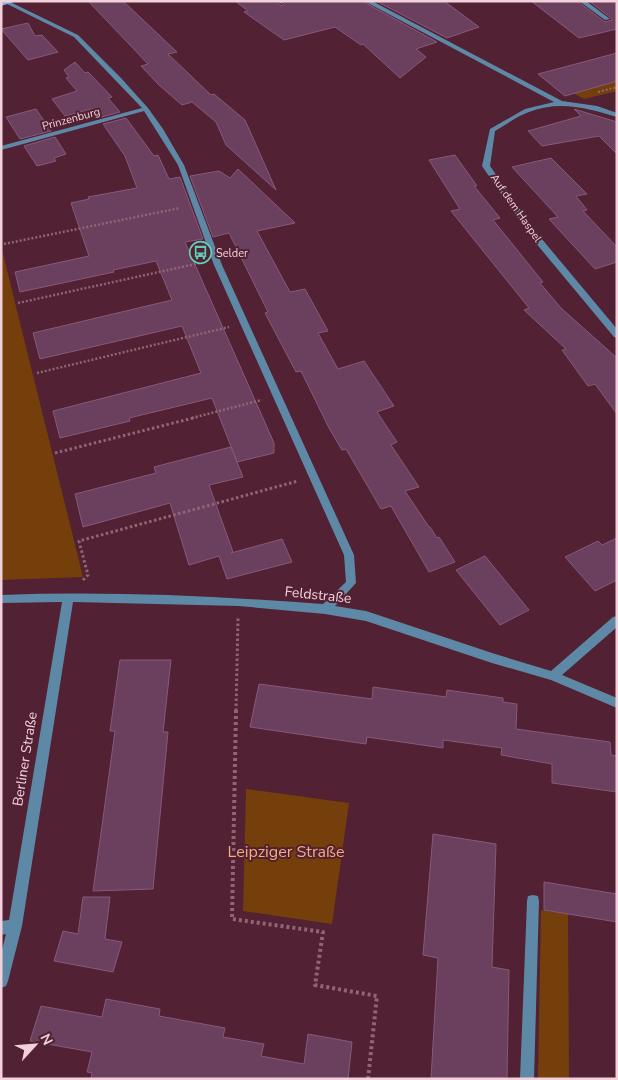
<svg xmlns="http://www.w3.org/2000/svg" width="618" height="1080" font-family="'Nunito Sans',sans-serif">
  <rect width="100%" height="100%" fill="#522133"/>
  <!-- green -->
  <g fill="#743f0b">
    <path d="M617,81v10l-33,8 -11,-6z"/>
    <path d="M1,246l82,331 -82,3z"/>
    <path d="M246,789l103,14 -17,121 -89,-13z"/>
    <path d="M541,910l27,4 1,165h-31z"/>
  </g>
  <!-- building -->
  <g fill="#6b3f5e" stroke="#88597a">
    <path d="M88,1h35l54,51 -9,2 43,41 3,-1 31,26 31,70 -50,-45 -10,-23 -24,-20 -10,3 -23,-20 -18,-19 7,-2z"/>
    <path d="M235,1h42l4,5 7,-5h74l75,41 -21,7 10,8 -26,21 -37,-34 -2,1 -26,-18 -51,13 -40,-28 4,-1z"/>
    <path d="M376,1h68l35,26 -32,11z"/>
    <path d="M531,1h46l28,21 7,-2 -1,-2 -22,-17h28v28l-38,9z"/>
    <path d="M28,23l7,13 7,-1 16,17 -30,8 -27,-31z"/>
    <path d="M617,53v28l-52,15 -27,-22z"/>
    <path d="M75,62l10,11 3,-1 24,25 -4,1 12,14 -22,6 -6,-9 -27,7 -13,-17 25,-8 -11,-13 3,-1 -5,-7z"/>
    <path d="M36,109l15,22 -31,8 -14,-22z"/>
    <path d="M574,109l43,13v32l-18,-18 -57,10 -14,-15 53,-15z"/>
    <path d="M126,118l28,38 4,-1 11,24 11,-2 23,62 -18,3 89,201v10l-37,9 -25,-64 -83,20 1,3 -70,17 -7,-27 148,-38 -19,-47 -142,33 -7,-26 139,-33 -16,-39 -43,9 1,2 -94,20 -5,-20 74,-16 -18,-53 18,-4 -1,-2 49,-9 -12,-32 -22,-32z"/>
    <path d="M55,137l11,17 -12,4 2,3 -19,5 -13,-20z"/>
    <path d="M455,155l22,31h-3l26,32 -7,2 50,62 -3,1 21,25 56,50v56l-22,-30 -7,2 -26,-36 4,-1 -42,-39 5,-2 -78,-97 9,-2 -31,-49z"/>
    <path d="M551,158l36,36 -11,2 11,14 -4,1 34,36v15l-22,7 -46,-50 9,-2 -46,-50z"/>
    <path d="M238,169l57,54 -38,8 33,61 15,-3 23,42 -10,2 20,36 26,-8 30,45 -17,6 20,30 -6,3 28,42 -14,4 24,36h1l7,11 2,-1 16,25 -26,10 -38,-66 -10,3 -35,-60 -4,1 -13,-22 -28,-57 -5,1 -31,-59 3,-1 -39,-79 -16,4 -23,-61 29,-5 11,7z"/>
    <path d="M231,447l12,30 -34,8 24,67 -2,1 51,-14 10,23 -65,17 -8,-23 -30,9 -19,-62 -87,24 -8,-33 81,-21 -2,-6z"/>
    <path d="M617,538v42l-22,11 -30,-34 33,-16 4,4z"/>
    <path d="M485,556l44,54 -29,15 -44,-55z"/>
    <path d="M120,660h51l-8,72h5l-15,157 -60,2 22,-160h-5z"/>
    <path d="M259,684l113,15 1,-12 73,10 1,-7 56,8v4l14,2 -1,25 94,13 1,13 6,1v36l-65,-9v-19l-51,-9 1,-7 -59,-8v8l-76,-11 -1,7 -116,-17z"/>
    <path d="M433,834l63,10 -4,123 17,3 -2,109h-76l7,-121 -15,-3z"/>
    <path d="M544,882l73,12v28l-73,-12z"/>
    <path d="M83,897h27l-5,42 17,3 -9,30 -59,-11 9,-30 15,3z"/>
    <path d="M106,999l54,10 -1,7 66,12 -2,9 41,7 -3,12 43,8 4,-30 44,8 -4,37h-257l1,-6 -5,-1 5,-20 -62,-11 11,-35 61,11z"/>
  </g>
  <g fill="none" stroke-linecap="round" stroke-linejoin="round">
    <!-- path-far3 -->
    <path stroke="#906574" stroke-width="2" stroke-dasharray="2 2" stroke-linecap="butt" d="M598,92l19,-5"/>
    <!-- path-far2 -->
    <g stroke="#906574" stroke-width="2.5" stroke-dasharray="2 2" stroke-linecap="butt">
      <path d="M4,244l176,-36"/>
      <path d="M18,303l182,-40"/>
      <path d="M37,373l192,-46"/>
      <path d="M192,418l70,-18"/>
    </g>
    <!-- path-far1 -->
    <g stroke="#906574" stroke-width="3" stroke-dasharray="2.5 2.5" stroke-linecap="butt">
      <path d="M55,453l142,-36"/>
      <path d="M83,580l5,-5 -9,-34 219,-60"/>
      <path d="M236,711l2,-93"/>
    </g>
    <!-- path -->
    <path stroke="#906574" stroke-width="4" stroke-dasharray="3 3" stroke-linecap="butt" d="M236,710l-4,209 91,13 -8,53 62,11 -9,83"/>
    <!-- street -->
    <g fill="#5e89a6" fill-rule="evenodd">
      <path d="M1,1h7l70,34 43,43 27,30 15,21 21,36 38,100 132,290 2,28 -21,23 31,5 126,42 59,18 62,-54 4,-1v11l-55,48 55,23v10l-66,-28 -59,-17 -126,-42 -41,-7 -86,-8 -166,-4 -51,324 -14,55 -2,5 -5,2v-34l5,-20 -5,1v-14l8,-1 53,-318 -61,1v-8c108,-4 215,1 322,9l23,-22 -2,-27 -130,-290 -36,-100 -34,-54 -143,39v-4l141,-38 -68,-71z"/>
      <path d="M279,1h7l-5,3z"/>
      <path d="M364,1h8l190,100 35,5 20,7v4c-29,-9 -58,-17 -88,-5 -12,4 -23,13 -34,19l-5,35 46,66 81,97v9l-3,-1 -84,-101 -48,-70 8,-37 35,-20 29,-7z"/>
      <path d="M579,1h7l24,18 -5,1z"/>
      <path d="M533,895l5,1 1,5 -5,178h-14l7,-178 1,-5z"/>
    </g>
    <!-- secondary -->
    <path fill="#71b9e7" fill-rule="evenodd" d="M6,1h11l-16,5v-4z"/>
  </g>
  <!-- icons -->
  <defs>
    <symbol id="bus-ring" viewBox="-11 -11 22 22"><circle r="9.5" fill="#522133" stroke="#5eceb8" stroke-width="1.5"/><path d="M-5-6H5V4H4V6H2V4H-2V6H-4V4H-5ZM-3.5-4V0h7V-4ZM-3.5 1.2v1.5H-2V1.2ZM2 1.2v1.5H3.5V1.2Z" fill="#5eceb8"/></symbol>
  </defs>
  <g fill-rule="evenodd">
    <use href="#bus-ring" x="188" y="240" width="25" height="25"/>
  </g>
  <g text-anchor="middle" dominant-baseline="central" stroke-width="4" stroke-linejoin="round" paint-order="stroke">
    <!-- far-street labels -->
    <g font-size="11" fill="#f2d1db" stroke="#522133">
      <text transform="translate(71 119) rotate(-15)">Prinzenburg</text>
      <text transform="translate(516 208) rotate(55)">Auf dem Haspel</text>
    </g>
    <!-- far-poi labels -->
    <g font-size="11" fill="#f2d1db" stroke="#522133" text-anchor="start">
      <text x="216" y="253">Selder</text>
    </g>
    <!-- street labels -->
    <g font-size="14" fill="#f2d1db" stroke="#522133">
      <text transform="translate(318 595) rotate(6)">Feldstraße</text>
      <text transform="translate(25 759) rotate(-81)">Berliner Straße</text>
    </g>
    <!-- near-park labels -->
    <g font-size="16" fill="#f3af7b" stroke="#522133">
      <text x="286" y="852">Leipziger Straße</text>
    </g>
  </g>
  <!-- border -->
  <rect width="618" height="1080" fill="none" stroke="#f2d1db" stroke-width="5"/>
  <!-- north arrow -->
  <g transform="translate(35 1045) rotate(64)" stroke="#522133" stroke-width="4" paint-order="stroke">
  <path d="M0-4L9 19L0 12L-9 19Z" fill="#f2d1db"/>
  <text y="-8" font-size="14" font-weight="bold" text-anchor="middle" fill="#f2d1db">N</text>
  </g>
</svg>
